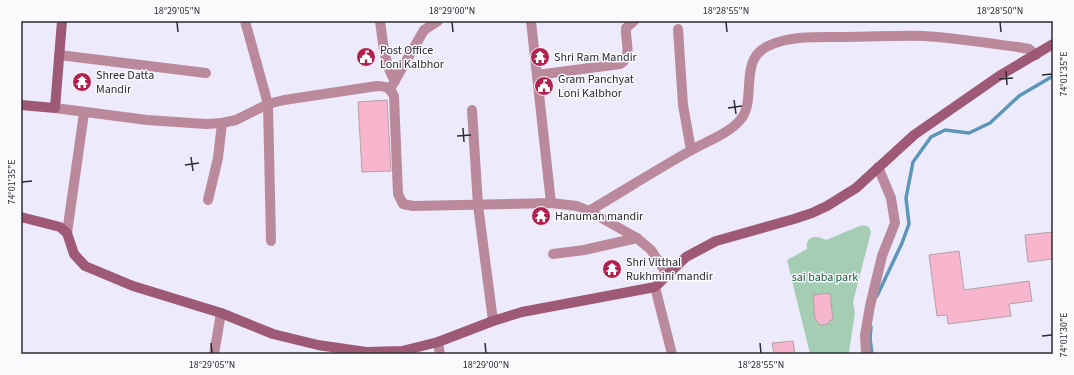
<svg xmlns="http://www.w3.org/2000/svg" width="1074" height="375" font-family="'Source Sans 3',sans-serif">
  <rect width="100%" height="100%" fill="#edebfb"/>
  <!-- green -->
  <path fill="#a5cdb4" d="M862,225l7,2 2,5 -18,70 2,11 -6,39 -7,2h-32l-23,-94 20,-11c-2,-14 10,-14 19,-9z"/>
  <g fill="none" stroke-linecap="round" stroke-linejoin="round">
    <!-- stream -->
    <g stroke="#5e96ba" stroke-width="3.5">
      <path d="M877,296l25,-53 7,-19 -3,-26 7,-36 18,-25 14,-7 24,3 21,-10 29,-27 34,-20"/>
      <path d="M871,327l-1,11 2,16"/>
    </g>
  </g>
  <!-- building -->
  <g fill="#f7b6cd" stroke="#b2a1a7">
    <path d="M387,100l4,71 -29,1 -4,-70z"/>
    <path d="M1053,232v27l-25,3 -3,-27z"/>
    <path d="M959,251l5,39 65,-9 3,20 -23,3 2,12 -63,8 -1,-9 -10,1 -8,-61z"/>
    <path d="M830,293l3,27h-3l-2,4 -8,1 -5,-6 -2,-24z"/>
    <path d="M793,341l2,13h-21l-2,-11z"/>
  </g>
  <g fill="none" stroke-linecap="round" stroke-linejoin="round">
    <!-- street -->
    <g stroke="#ba8a9c" stroke-width="10">
      <path d="M245,21l23,83 3,137"/>
      <path d="M380,21c3,21 4,42 15,60"/>
      <path d="M531,21l20,182"/>
      <path d="M678,29l5,76 8,45"/>
      <path d="M59,55l147,18"/>
      <path d="M537,75l83,-11c13,-7 5,-23 6,-36l8,-7"/>
      <path d="M390,89l34,-59 14,-9"/>
      <path d="M55,108l92,12 59,4 16,-1 14,-3 32,-16 16,-4 93,-14c9,0 13,2 17,10l4,98 5,10 10,2 138,-3 26,3 12,5 48,27 14,12 16,24"/>
      <path d="M472,110l6,95 15,116"/>
      <path d="M208,200l10,-42 4,-35"/>
      <path d="M589,211c34,-20 67,-41 101,-60 17,-10 39,-17 51,-32 16,-20 -3,-59 27,-73 23,-11 53,-9 78,-9 26,0 52,-2 78,-1 31,2 63,7 94,11l11,2 7,6"/>
      <path d="M67,233l17,-120"/>
      <path d="M553,254l31,-4 53,-12"/>
      <path d="M655,287l17,67"/>
      <path d="M438,342l2,12"/>
      <path d="M214,354l7,-41"/>
      <path d="M866,354l-1,-19 5,-29 12,-50 13,-33 -4,-25 -13,-31"/>
    </g>
    <!-- secondary -->
    <g stroke="#9d5975" stroke-width="10">
      <path d="M21,105l34,3 7,-87"/>
      <path d="M21,217l39,10 7,6 7,21 11,12 48,20 88,27 52,21 45,11 48,7 36,-1 36,-9 55,-21 29,-9 133,-25 31,-30 30,-16 78,-22 18,-6 15,-7 29,-18 58,-53 85,-59 54,-32"/>
    </g>
  </g>
  <!-- ticks -->
  <path fill="none" stroke="#2c2b31" stroke-width="1.5" d="M177,22l1,10M452,22l1,10M726,22l1,10M1000,22l1,10M1006,71l1,14M1042,75l10,-1M999,79l14,-1M734,100l2,14M728,108l14,-2M463,128l1,14M457,136l14,-1M191,157l2,14M185,165l14,-2M22,182l10,-1M1042,336l10,-1M211,343l1,10M485,343l1,10M760,343l1,10"/>
  <!-- icons -->
  <defs>
    <symbol id="civic-disc" viewBox="-11 -11 22 22"><circle r="9.5" fill="#b2214e" stroke="#fafafd"/><path d="M-.6-6.5H3V-4.5H.6V-3L4-1V1h2V6H-6V1h2V-1L-.6-3ZM-1.2 2.5V6h2.4V2.5Z" fill="#fff"/></symbol>
    <symbol id="temple-disc" viewBox="-11 -11 22 22"><circle r="9.5" fill="#b2214e" stroke="#fafafd"/><path d="M0-6L5-2H3V0L6.5 2.5H4V6H1.5V3h-3V6H-4V2.5H-6.5L-3 0V-2H-5Z" fill="#fff"/></symbol>
  </defs>
  <g fill-rule="evenodd">
    <use href="#civic-disc" x="355" y="46" width="22" height="22"/>
    <use href="#temple-disc" x="529" y="46" width="22" height="22"/>
    <use href="#temple-disc" x="71" y="71" width="22" height="22"/>
    <use href="#civic-disc" x="533" y="75" width="22" height="22"/>
    <use href="#temple-disc" x="530" y="205" width="22" height="22"/>
    <use href="#temple-disc" x="601" y="258" width="22" height="22"/>
  </g>
  <g text-anchor="middle" dominant-baseline="central" stroke-width="3" stroke-linejoin="round" paint-order="stroke">
    <!-- poi labels -->
    <g font-size="12" fill="#2c2b31" stroke="#fafafd" text-anchor="start">
      <text x="380" y="50">Post Office<tspan x="380" dy="14">Loni Kalbhor</tspan></text>
      <text x="554" y="57">Shri Ram Mandir</text>
      <text x="96" y="75">Shree Datta<tspan x="96" dy="14">Mandir</tspan></text>
      <text x="558" y="79">Gram Panchyat<tspan x="558" dy="14">Loni Kalbhor</tspan></text>
      <text x="555" y="216">Hanuman mandir</text>
      <text x="626" y="262">Shri Vitthal<tspan x="626" dy="14">Rukhmini mandir</tspan></text>
    </g>
    <!-- park labels -->
    <g font-size="12" fill="#155b3a" stroke="#fafafd">
      <text x="825" y="277">sai baba park</text>
    </g>
  </g>
  <!-- border -->
  <rect width="1074" height="375" fill="none" stroke="#fafafd" stroke-width="44"/>
  <rect x="22" y="22" width="1030" height="331" fill="none" stroke="#2c2b31" stroke-width="1.5"/>
  <g font-size="10" text-anchor="middle" fill="#2c2b31">
    <text x="177" y="14">18°29'05"N</text>
    <text x="452" y="14">18°29'00"N</text>
    <text x="726" y="14">18°28'55"N</text>
    <text x="1000" y="14">18°28'50"N</text>
    <text transform="translate(1063 74) rotate(-90)" y="4">74°01'35"E</text>
    <text transform="translate(11 182) rotate(-90)" y="4">74°01'35"E</text>
    <text transform="translate(1063 335) rotate(-90)" y="4">74°01'30"E</text>
    <text x="212" y="368">18°29'05"N</text>
    <text x="486" y="368">18°29'00"N</text>
    <text x="761" y="368">18°28'55"N</text>
  </g>
</svg>
